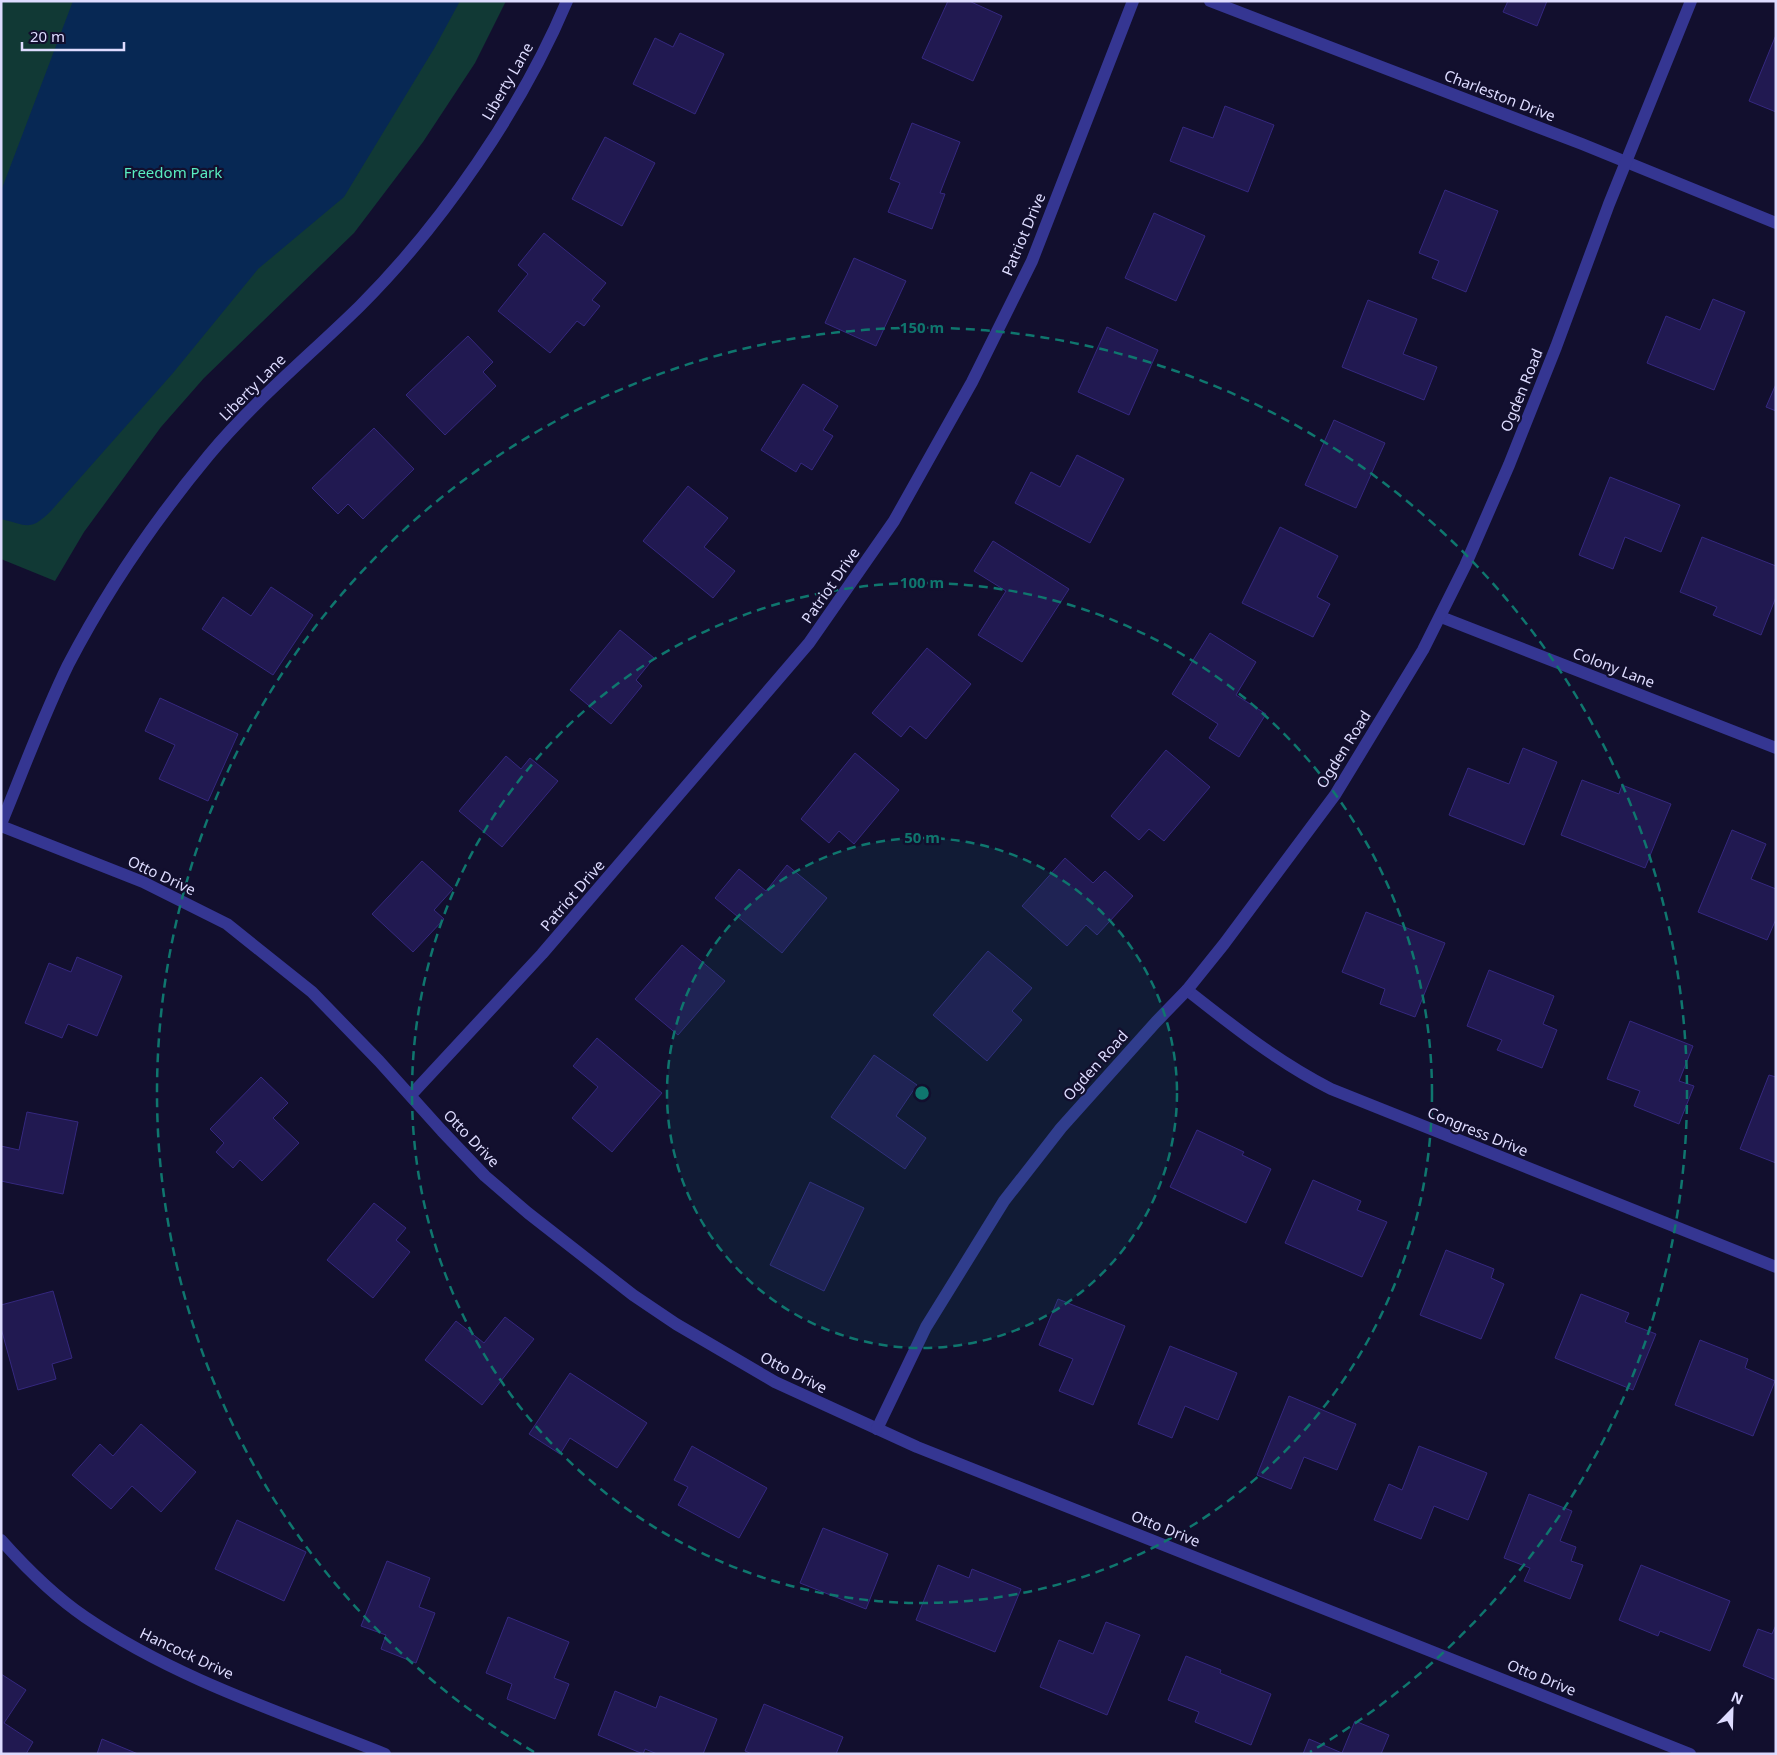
<svg xmlns="http://www.w3.org/2000/svg" width="1777" height="1755" font-family="'Noto Sans',sans-serif">
  <rect width="100%" height="100%" fill="#120f2e"/>
  <!-- green -->
  <path fill="#113935" d="M1,1h505l-31,62 -52,79 -69,91 -150,145 -43,49 -77,105 -29,49 -54,-22z"/>
  <!-- water -->
  <path fill="#072854" d="M73,1h387l-25,46 -91,150 -86,72 -85,104 -123,139c-21,20 -23,13 -49,7v-328z"/>
  <!-- building -->
  <g fill="#211951" stroke="#35287f">
    <path d="M948,1h21l33,15 -29,65 -51,-23z"/>
    <path d="M1508,1h39l-10,25 -34,-14z"/>
    <path d="M680,33l44,21 -29,60 -62,-30 22,-46 18,9z"/>
    <path d="M1776,35v77l-27,-11z"/>
    <path d="M1225,106l49,19 -26,67 -78,-31 13,-34 30,11z"/>
    <path d="M912,123l48,19 -20,51 5,1 -13,35 -44,-17 12,-29 -10,-4z"/>
    <path d="M605,137l50,26 -33,63 -50,-27z"/>
    <path d="M1445,190l53,21 -32,81 -34,-14 7,-17 -20,-8z"/>
    <path d="M1154,213l51,23 -29,65 -51,-23z"/>
    <path d="M544,233l62,50 -14,17 8,6 -16,20 -7,-5 -27,32 -52,-42 30,-37 -10,-9z"/>
    <path d="M854,258l52,23 -30,65 -51,-23z"/>
    <path d="M1713,299l32,13 -31,78 -67,-27 19,-47 34,14z"/>
    <path d="M1368,300l49,19 -14,35 34,13 -13,33 -82,-33z"/>
    <path d="M1107,327l51,23 -29,65 -51,-23z"/>
    <path d="M468,336l25,26 -10,10 13,14 -51,49 -39,-40z"/>
    <path d="M803,384l35,22 -15,24 10,6 -21,34 -11,-7 -5,9 -35,-22z"/>
    <path d="M1776,384v27l-10,-4z"/>
    <path d="M1334,420l51,23 -29,65 -51,-23z"/>
    <path d="M374,428l40,41 -51,50 -15,-15 -10,10 -26,-26z"/>
    <path d="M1077,455l47,24 -34,64 -75,-40 16,-31 29,15z"/>
    <path d="M1610,477l70,28 -19,47 -36,-15 -12,32 -34,-14z"/>
    <path d="M688,486l40,32 -24,29 31,24 -22,27 -70,-57z"/>
    <path d="M1280,527l58,29 -21,41 13,7 -17,33 -71,-34z"/>
    <path d="M1702,537l74,29v31l-15,38 -48,-20 4,-8 -37,-15z"/>
    <path d="M993,541l76,48 -47,73 -44,-27 28,-44 -32,-20z"/>
    <path d="M271,587l42,28 -40,60 -71,-46 21,-32 28,19z"/>
    <path d="M620,630l34,28 -18,22 6,6 -31,38 -41,-34z"/>
    <path d="M1210,633l46,29 -20,33 30,19 -27,43 -30,-19 9,-14 -46,-30z"/>
    <path d="M927,648l44,36 -45,55 -16,-13 -9,11 -29,-24z"/>
    <path d="M160,698l78,36 -30,67 -49,-22 16,-34 -30,-14z"/>
    <path d="M1523,748l34,14 -33,83 -75,-30 19,-47 41,16z"/>
    <path d="M1166,750l44,37 -46,54 -15,-12 -10,11 -28,-24z"/>
    <path d="M855,753l44,37 -45,54 -15,-13 -10,12 -28,-24z"/>
    <path d="M506,756l15,13 9,-11 28,23 -56,66 -43,-36z"/>
    <path d="M1582,780l37,14 3,-9 49,19 -26,64 -84,-33z"/>
    <path d="M1732,830l34,14 -15,35 25,10v30l-9,21 -69,-28z"/>
    <path d="M1065,858l28,25 12,-12 28,25 -36,39 -11,-10 -19,21 -45,-40z"/>
    <path d="M422,861l31,28 -19,21 10,9 -31,33 -41,-38z"/>
    <path d="M787,865l40,33 -45,55 -67,-55 24,-29 27,22z"/>
    <path d="M1366,912l79,31 -30,74 -35,-13 5,-15 -43,-17z"/>
    <path d="M682,945l43,36 -47,54 -43,-36z"/>
    <path d="M988,951l44,37 -20,23 10,9 -35,41 -54,-46z"/>
    <path d="M77,957l45,19 -25,60 -29,-12 -6,14 -37,-15 24,-60 22,9z"/>
    <path d="M1489,970l65,26 -11,28 14,6 -15,38 -45,-18 5,-10 -35,-14z"/>
    <path d="M1630,1021l63,25 -14,35 15,5 -15,38 -45,-18 6,-15 -33,-12z"/>
    <path d="M597,1038l65,55 -50,59 -40,-34 26,-31 -25,-21z"/>
    <path d="M874,1055l43,30 -21,31 30,22 -21,31 -74,-52z"/>
    <path d="M1769,1075l7,2v86l-36,-14z"/>
    <path d="M261,1077l27,26 -15,15 26,25 -37,38 -22,-21 -7,8 -17,-16 8,-9 -14,-14z"/>
    <path d="M27,1112l51,10 -15,72 -62,-13v-35l18,4z"/>
    <path d="M1197,1130l47,22 -2,3 29,14 -25,54 -76,-36z"/>
    <path d="M1313,1180l48,21 -4,9 30,12 -25,55 -77,-34z"/>
    <path d="M810,1182l54,26 -40,83 -54,-26z"/>
    <path d="M374,1203l32,25 -10,12 14,12 -37,46 -46,-38z"/>
    <path d="M1446,1250l48,19 -3,9 13,6 -23,55 -61,-24z"/>
    <path d="M53,1291l19,67 -20,6 4,15 -38,11 -17,-62v-23z"/>
    <path d="M1581,1294l48,19 -4,9 31,12 -23,56 -78,-32z"/>
    <path d="M1058,1299l67,27 -32,79 -34,-14 14,-32 -34,-14z"/>
    <path d="M505,1317l29,22 -52,66 -57,-45 31,-39 28,22z"/>
    <path d="M1700,1340l48,19 -3,9 30,13 -22,55 -78,-31z"/>
    <path d="M1170,1346l67,27 -19,47 -33,-14 -13,32 -34,-14z"/>
    <path d="M570,1373l77,50 -30,45 -47,-30 -10,16 -31,-20z"/>
    <path d="M1289,1396l67,28 -19,46 -33,-13 -13,32 -34,-14z"/>
    <path d="M141,1424l55,48 -35,40 -29,-26 -21,23 -39,-34 28,-31 13,12z"/>
    <path d="M692,1446l75,42 -28,50 -61,-33 10,-18 -14,-7z"/>
    <path d="M1419,1446l68,27 -19,47 -34,-14 -13,33 -47,-19 15,-36 13,6z"/>
    <path d="M1529,1494l43,17 -12,30 16,6 -5,14 12,4 -13,34 -46,-18 6,-13 -26,-10z"/>
    <path d="M237,1520l69,32 -22,49 -69,-32z"/>
    <path d="M823,1528l65,26 -22,55 -66,-26z"/>
    <path d="M387,1561l43,17 -11,29 16,6 -19,50 -35,-14 5,-14 -25,-9z"/>
    <path d="M938,1565l31,13 3,-9 49,20 -26,63 -79,-32z"/>
    <path d="M1641,1565l89,36 -20,50 -50,-20 -2,5 -39,-16z"/>
    <path d="M508,1617l61,25 -15,36 15,6 -14,35 -48,-20 5,-15 -26,-11z"/>
    <path d="M1106,1622l34,13 -33,80 -67,-28 19,-47 34,14z"/>
    <path d="M1776,1625v55l-33,-14 15,-37 14,5z"/>
    <path d="M1186,1656l35,14 -1,3 51,21 -20,51 -56,-23 4,-10 -31,-12z"/>
    <path d="M1,1674l25,16 -22,33 29,19 -7,12h-25z"/>
    <path d="M615,1691l41,17 4,-12 57,23 -14,35h-46l-12,-5 -2,5 -45,-19z"/>
    <path d="M764,1704l79,33 -7,17h-84l-7,-3z"/>
    <path d="M1355,1721l34,14 -8,19h-78l6,-15 33,14z"/>
    <path d="M102,1739l36,15h-41z"/>
  </g>
  <g fill="none" stroke-linecap="round" stroke-linejoin="round">
    <!-- street -->
    <g stroke="#353692" stroke-width="12">
      <path d="M1210,1l372,143 194,79"/>
      <path d="M1441,617l335,131"/>
      <path d="M1,824c22,-53 42,-108 67,-159 39,-75 87,-145 141,-210 45,-54 101,-100 151,-149 82,-82 162,-198 207,-305"/>
      <path d="M1,826l142,56 84,42 85,68 67,69 63,70 43,45 43,37 105,82 43,29 99,58 142,65 773,307"/>
      <path d="M1187,990c47,37 91,72 144,99l445,178"/>
      <path d="M411,1095l131,-141 267,-311 85,-122 78,-139 60,-121 101,-260"/>
      <path d="M877,1429l49,-102 78,-126 57,-73 95,-106 31,-32 37,-46 111,-149 88,-145 42,-84 44,-101 47,-118 53,-143 82,-203"/>
      <path d="M1,1540c25,28 53,56 84,77 91,62 198,96 300,137"/>
    </g>
  </g>
  <!-- distance rings -->
  <circle cx="922" cy="1093" r="255" fill="#0f766e" fill-opacity=".12"/>
  <g fill="none" stroke="#0f766e" stroke-width="2.5" stroke-dasharray="9 6">
    <circle cx="922" cy="1093" r="255"/>
    <circle cx="922" cy="1093" r="510"/>
    <path d="M534 1752A765 765 0 1 1 1310 1752"/>
  </g>
  <g text-anchor="middle" dominant-baseline="central" stroke-width="4.5" stroke-linejoin="round" paint-order="stroke">
    <!-- street labels -->
    <g font-size="15" fill="#dedcff" stroke="#120f2e">
      <text transform="translate(507 81) rotate(-60)">Liberty Lane</text>
      <text transform="translate(1500 95) rotate(21)">Charleston Drive</text>
      <text transform="translate(1023 234) rotate(-67)">Patriot Drive</text>
      <text transform="translate(252 387) rotate(-45)">Liberty Lane</text>
      <text transform="translate(1521 390) rotate(-68)">Ogden Road</text>
      <text transform="translate(830 585) rotate(-55)">Patriot Drive</text>
      <text transform="translate(1614 667) rotate(21)">Colony Lane</text>
      <text transform="translate(1343 749) rotate(-58)">Ogden Road</text>
      <text transform="translate(162 875) rotate(25)">Otto Drive</text>
      <text transform="translate(572 895) rotate(-49)">Patriot Drive</text>
      <text transform="translate(1095 1065) rotate(-48)">Ogden Road</text>
      <text transform="translate(1478 1131) rotate(22)">Congress Drive</text>
      <text transform="translate(472 1138) rotate(46)">Otto Drive</text>
      <text transform="translate(794 1372) rotate(27)">Otto Drive</text>
      <text transform="translate(1166 1528) rotate(22)">Otto Drive</text>
      <text transform="translate(187 1653) rotate(25)">Hancock Drive</text>
      <text transform="translate(1542 1677) rotate(22)">Otto Drive</text>
    </g>
    <!-- park labels -->
    <g font-size="15" fill="#59edc0" stroke="#120f2e">
      <text x="173" y="172">Freedom Park</text>
    </g>
  </g>
  <circle cx="922" cy="1093" r="8" fill="#0f766e" stroke="#120f2e" stroke-width="2.5"/>
  <g font-size="15" text-anchor="middle" font-weight="bold" fill="#0f766e" stroke="#120f2e" stroke-width="4.5" stroke-linejoin="round" paint-order="stroke">
    <text x="922" y="333">150 m</text>
    <text x="922" y="588">100 m</text>
    <text x="922" y="843">50 m</text>
  </g>
  <!-- border -->
  <rect width="1777" height="1755" fill="none" stroke="#dedcff" stroke-width="5"/>
  <!-- north arrow -->
  <g transform="translate(1732 1710) rotate(23)" stroke="#120f2e" stroke-width="4" paint-order="stroke">
  <path d="M0-4L9 19L0 12L-9 19Z" fill="#dedcff"/>
  <text y="-8" font-size="14" font-weight="bold" text-anchor="middle" fill="#dedcff">N</text>
  </g>
  <!-- scale -->
  <path d="M22 42v8h102v-8" fill="none" stroke="#dedcff" stroke-width="2.5"/>
  <text x="30" y="42" font-size="15" fill="#dedcff" stroke="#120f2e" stroke-width="4" paint-order="stroke">20 m</text>
</svg>
